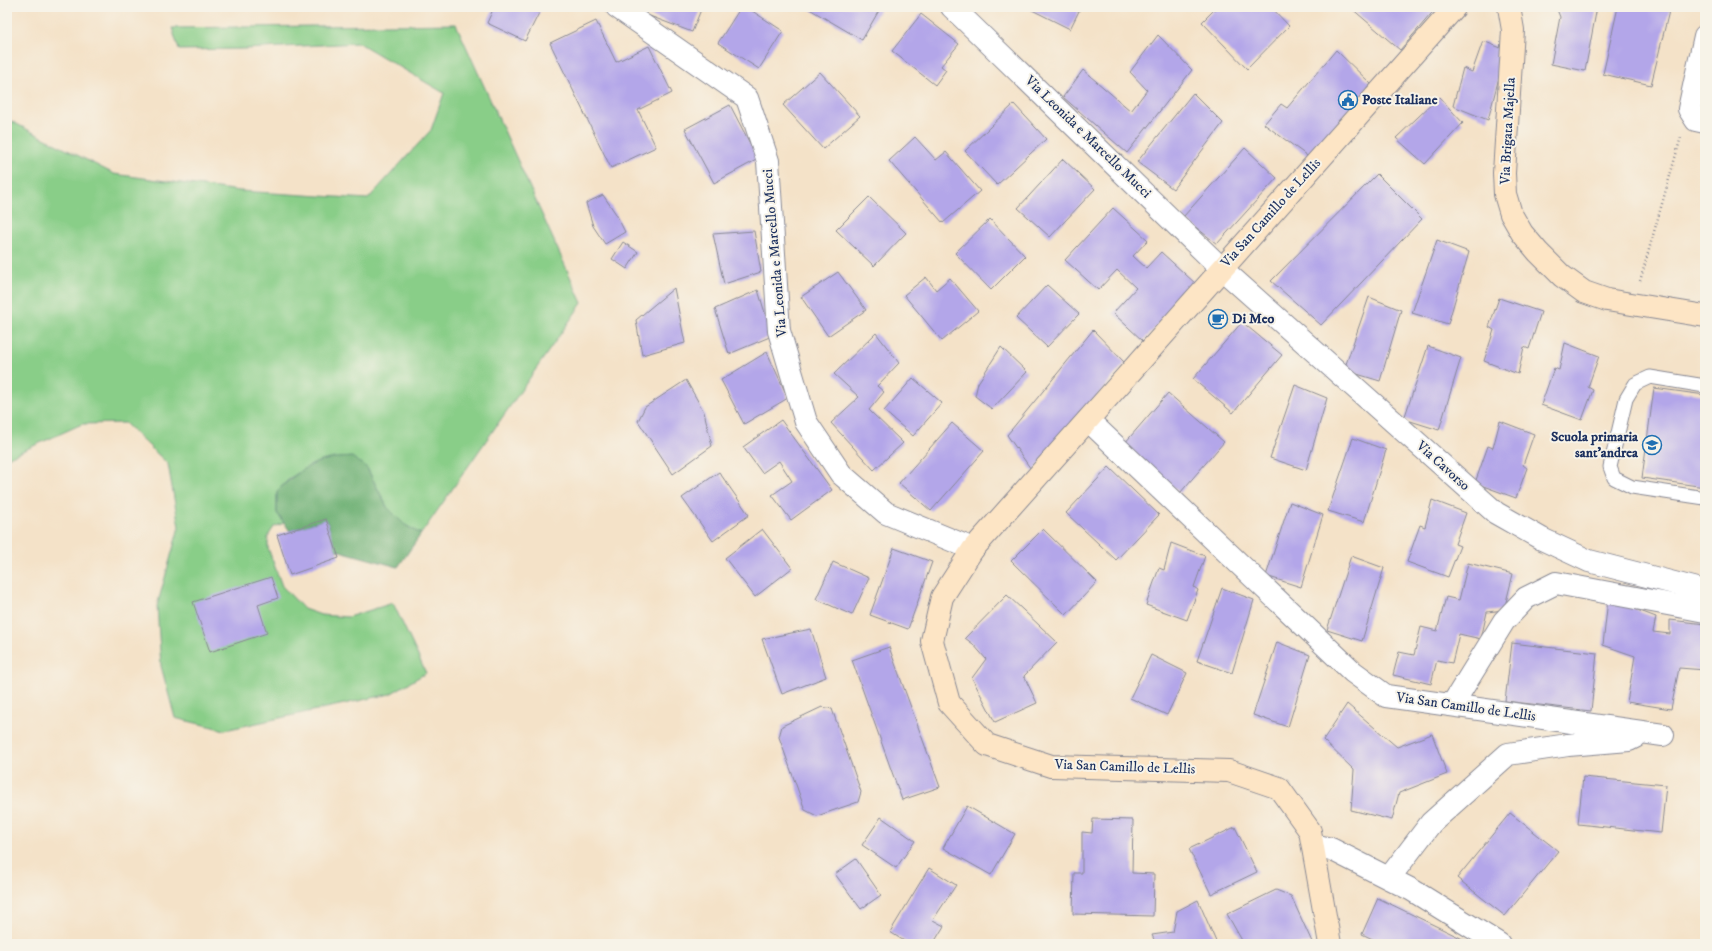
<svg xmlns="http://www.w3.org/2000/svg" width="1712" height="951" font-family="'IM FELL DW Pica',serif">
  <rect width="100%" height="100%" fill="#f7f3e8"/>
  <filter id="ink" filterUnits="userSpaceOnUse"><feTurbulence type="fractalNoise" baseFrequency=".025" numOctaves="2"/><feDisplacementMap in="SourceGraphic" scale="8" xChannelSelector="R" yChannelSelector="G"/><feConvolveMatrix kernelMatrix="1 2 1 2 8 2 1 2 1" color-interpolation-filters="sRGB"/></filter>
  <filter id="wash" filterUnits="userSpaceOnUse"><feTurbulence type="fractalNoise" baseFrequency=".012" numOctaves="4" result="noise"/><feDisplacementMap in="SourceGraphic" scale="16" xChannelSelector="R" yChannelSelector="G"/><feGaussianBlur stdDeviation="0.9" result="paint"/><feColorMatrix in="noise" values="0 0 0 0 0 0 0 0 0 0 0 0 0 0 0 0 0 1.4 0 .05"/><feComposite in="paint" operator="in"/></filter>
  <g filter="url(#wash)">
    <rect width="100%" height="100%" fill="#f4e2c8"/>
    <!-- green -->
    <path fill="#89ce88" stroke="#527e73" d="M456,24l126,279 -161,231 -16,-9 -18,-18 -20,-39 -56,-3 -21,13 -13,13v22l7,10 -10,4 -6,9v12l14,38 22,23 17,6 27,2 45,-14 33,70 -36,21 -165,36 -50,-12 -14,-52 -4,-60 22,-79 -11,-63 -43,-41 -43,1 -73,33 -2,3v-341l107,55 126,17 128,8 63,-69 13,-37 -85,-50 -115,6 -65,1 -7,-22z"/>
    <!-- forest -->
    <path fill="#6eb174" stroke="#447069" d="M352,457l15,11 20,39 18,18 16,9 -23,33 -62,-17 -10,-31 -36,12 -13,-18v-22c15,-14 32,-29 53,-32 7,-2 15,-1 22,-2z"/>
    <g id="blocks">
      <!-- building -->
      <g fill="#b3a6e9">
        <path d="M494,7h48l-17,34 -38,-18z"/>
        <path d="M626,7h76l-10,25z"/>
        <path d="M741,7h5l37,24 -24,38 -41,-26z"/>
        <path d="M806,7h75l-19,33z"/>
        <path d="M1026,7h55l-11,22z"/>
        <path d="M1217,7h54l18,19 -42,43 -45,-47z"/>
        <path d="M1350,7h87l-37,43z"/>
        <path d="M1556,7h41l-12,64 -34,-7 9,-47z"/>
        <path d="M1618,7h52l-19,78 -48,-11z"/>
        <path d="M921,14l38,30 -18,22 5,4 -11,15 -43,-34z"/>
        <path d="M596,21l20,41 33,-16 23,47 -34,17 18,37 -45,21 -61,-125z"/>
        <path d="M1158,35l34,35 -65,83 -64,-56 20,-27 48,41 16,-21 -17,-18z"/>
        <path d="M1483,41l23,9 -18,70 -35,-14 10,-38 9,4z"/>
        <path d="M1336,50l35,34 -61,74 -46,-34 17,-20 6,4z"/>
        <path d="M820,72l40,44 -37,33 -40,-44z"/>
        <path d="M1193,93l30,30 -50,66 -36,-27z"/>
        <path d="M1439,97l24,26 -38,41 -29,-26z"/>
        <path d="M1014,104l32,35 -49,46 -32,-34z"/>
        <path d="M730,105l28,54 -44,24 -29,-54z"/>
        <path d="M915,137l21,23 10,-8 34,39 -37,32 -54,-62z"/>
        <path d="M1245,148l32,30 -60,66 -34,-27z"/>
        <path d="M1063,159l32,30 -45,48 -32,-29z"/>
        <path d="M1377,174l45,45 -101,106 -50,-44z"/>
        <path d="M603,195l13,19 9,18 -20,12 -12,-18 -7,-23z"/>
        <path d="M869,197l37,36 -32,33 -38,-36z"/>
        <path d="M1113,208l35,32 -15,16 13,12 15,-16 35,32 -53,57 -30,-28 23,-25 -19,-18 -19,20 -33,-30z"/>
        <path d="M990,219l35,37 -34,34 -36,-37z"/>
        <path d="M754,231l7,41 -37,12 -11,-50z"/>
        <path d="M1437,240l32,12 -21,72 -36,-11z"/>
        <path d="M623,242l15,10 -11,17 -15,-10z"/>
        <path d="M838,272l28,38 -38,26 -27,-39z"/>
        <path d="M926,277l10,13 14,-12 28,33 -36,30 -38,-46z"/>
        <path d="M1047,285l32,29 -32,33 -31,-29z"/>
        <path d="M674,288l11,55 -43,12 -6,-35z"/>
        <path d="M758,290l14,46 -43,18 -14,-45z"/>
        <path d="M1369,297l32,13 -21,71 -36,-11z"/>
        <path d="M1499,298l42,14 -12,37 -5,-2 -6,27 -34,-13 10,-31 -5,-3z"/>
        <path d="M1242,322l40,33 -49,58 -40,-34z"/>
        <path d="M1093,330l32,33 -92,109 -26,-37z"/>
        <path d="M876,333l23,30 -22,23 7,6 -15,18 34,33 -29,27 -43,-47 28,-26 -25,-23z"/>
        <path d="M1565,343l34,13 -11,31 5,3 -11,30 -41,-15 13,-37 5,2z"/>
        <path d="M1428,346l33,12 -22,72 -35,-11z"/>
        <path d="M1001,347l26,25 -35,37 -17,-13 3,-13z"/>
        <path d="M767,352l21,46 -44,26 -23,-44z"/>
        <path d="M913,378l29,25 -29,33 -29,-25z"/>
        <path d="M686,380l18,32 8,34 -39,28 -35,-53 7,-14z"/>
        <path d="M1295,385l32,13 -21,72 -36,-12z"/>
        <path d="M1654,388l51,7v92l-63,-9z"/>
        <path d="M1168,393l56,49 -44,51 -56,-49z"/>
        <path d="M781,420l51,70 -41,30 -19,-25 20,-14 -13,-20 -17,12 -19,-26z"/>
        <path d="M1500,421l34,13 -11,31 4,3 -11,30 -41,-15 13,-37 5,2z"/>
        <path d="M952,423l32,28 -53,60 -32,-28z"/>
        <path d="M1353,438l33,12 -22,72 -36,-11z"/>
        <path d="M1109,467l50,48 -43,45 -50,-47z"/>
        <path d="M719,472l30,43 -36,26 -31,-43z"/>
        <path d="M1432,500l34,13 -11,31 5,2 -12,31 -41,-15 13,-37 5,2z"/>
        <path d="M1290,502l33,13 -22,72 -35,-11z"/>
        <path d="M326,519l13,39 -49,17 -13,-40z"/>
        <path d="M762,529l30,39 -37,29 -30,-39z"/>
        <path d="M1043,529l54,53 -31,33 -55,-54z"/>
        <path d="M1171,543l34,13 -11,31 4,3 -11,30 -41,-15 13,-37 5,2z"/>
        <path d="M894,548l38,14 -24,67 -38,-14z"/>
        <path d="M1351,556l33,12 -22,73 -35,-11z"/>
        <path d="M833,562l36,16 -17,37 -36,-16z"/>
        <path d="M1468,563l45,11 -9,36 -17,2 -6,27 -22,-5 -7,29 -15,-3 -6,24 -38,-9 6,-23 15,3 7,-28 16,4 9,-34 13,3z"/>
        <path d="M271,577l7,21 -20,7 9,28 -57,19 -17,-50z"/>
        <path d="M1222,588l32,12 -22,73 -35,-12z"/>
        <path d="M1007,595l50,47 -33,34 13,27 -42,19 -23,-44 14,-19 -13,-15 -8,-6z"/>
        <path d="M1608,599l48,18 -3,15 17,2v-14l35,4v46l-26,-2 -8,41 -44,-7 8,-46 -32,-11z"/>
        <path d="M811,629l15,48 -44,17 -20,-55z"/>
        <path d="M1277,642l33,13 -22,72 -35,-12z"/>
        <path d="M1512,643l85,10 -6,58 -86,-10z"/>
        <path d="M889,647l51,140 -38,13 -50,-140z"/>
        <path d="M1151,655l36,18 -20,42 -37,-17z"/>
        <path d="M1347,704l50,43 35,-13 15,40 -48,19 -7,27 -41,-10 3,-40 -31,-30z"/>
        <path d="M822,707l10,2 29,83 -3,10 -41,14 -12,-6 -26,-73 3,-11z"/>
        <path d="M1583,777l83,8 -5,48 -83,-9z"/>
        <path d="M967,806l48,28 -24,41 -48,-27z"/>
        <path d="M1510,813l48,38 -53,65 -48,-38z"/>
        <path d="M881,817l34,24 -19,27 -34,-23z"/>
        <path d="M1093,819l40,1 -1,53 22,1 -1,42 -80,-2 1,-41h8v-41l10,1z"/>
        <path d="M1235,827l22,45 -46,22 -22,-45z"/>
        <path d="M856,859l25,36 -20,14 -26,-35z"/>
        <path d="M929,868l27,17 -23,35 11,6 -11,18h-24l-19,-12z"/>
        <path d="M1276,890l15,6 21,46 -3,2h-65l-17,-30z"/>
        <path d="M1378,898l95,46h-90l-21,-10z"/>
        <path d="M1198,900l19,44h-61l-4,-9 21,-3 4,-21z"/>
      </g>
    </g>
  </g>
  <g filter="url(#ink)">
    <use href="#blocks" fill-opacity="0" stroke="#888893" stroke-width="1"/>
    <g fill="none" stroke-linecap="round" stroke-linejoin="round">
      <defs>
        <path id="lane" d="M1705,386l-55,-9 -15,7 -9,15 -16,68 4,11 18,9 73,11"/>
        <g id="street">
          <path d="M617,7l130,91 21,63 11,170 27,91 35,52 45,39 87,36"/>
          <path d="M952,7l270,262 274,244 46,26 47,22 116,30"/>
          <path d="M1705,36l-16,73 7,11 9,2"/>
          <path d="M1088,420l265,252 33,24 277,39"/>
          <path d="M1452,705l52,-84 22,-23 30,-15 149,28"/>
          <path d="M1313,845l18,4 81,41 87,54"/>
          <path d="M1389,878l42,-55 77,-69 60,-9 61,-5 6,-3"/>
        </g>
        <g id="secondary">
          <path d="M1509,7l4,23 -9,143 1,21 6,20 11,19 16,19 24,24 22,16 23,8 98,16"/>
          <path d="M1330,944l-20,-113 -31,-43 -50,-17 -178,-5 -64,-21 -38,-42 -17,-62 10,-44 31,-48 482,-542"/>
        </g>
      </defs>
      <!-- lane casing -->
      <use href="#lane" stroke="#888893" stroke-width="15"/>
      <!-- street casing -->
      <use href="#street" stroke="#888893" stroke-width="24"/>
      <!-- secondary casing -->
      <use href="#secondary" stroke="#888893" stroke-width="24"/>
      <!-- path -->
      <path stroke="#888893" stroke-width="2.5" stroke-dasharray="1 3" stroke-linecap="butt" d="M1640,281l41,-144"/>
      <!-- lane -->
      <use href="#lane" stroke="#fff" stroke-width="13"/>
      <!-- street -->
      <use href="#street" stroke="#fff" stroke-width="22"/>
      <!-- secondary -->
      <use href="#secondary" stroke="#fde5c5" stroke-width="22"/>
    </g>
  </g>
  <!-- icons -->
  <defs>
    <symbol id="civic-ring" viewBox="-11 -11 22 22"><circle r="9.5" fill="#f7f3e8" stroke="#1f6fb2" stroke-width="1.5"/><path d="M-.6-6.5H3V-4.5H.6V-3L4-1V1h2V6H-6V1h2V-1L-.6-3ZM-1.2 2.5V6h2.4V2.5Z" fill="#1f6fb2"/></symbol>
    <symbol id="cafe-ring" viewBox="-11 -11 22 22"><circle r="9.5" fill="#f7f3e8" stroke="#1f6fb2" stroke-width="1.5"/><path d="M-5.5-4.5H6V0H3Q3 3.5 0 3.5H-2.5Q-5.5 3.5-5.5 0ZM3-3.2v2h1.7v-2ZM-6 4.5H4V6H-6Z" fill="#1f6fb2"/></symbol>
    <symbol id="school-ring" viewBox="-11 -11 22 22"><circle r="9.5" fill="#f7f3e8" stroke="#1f6fb2" stroke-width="1.5"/><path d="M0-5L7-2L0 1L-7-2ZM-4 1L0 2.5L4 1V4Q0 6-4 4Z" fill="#1f6fb2"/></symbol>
  </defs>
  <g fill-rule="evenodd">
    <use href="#civic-ring" x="1337" y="89" width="22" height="22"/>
    <use href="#cafe-ring" x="1207" y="308" width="22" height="22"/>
    <use href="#school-ring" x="1641" y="434" width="22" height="22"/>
  </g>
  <g text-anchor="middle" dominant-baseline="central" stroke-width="4" stroke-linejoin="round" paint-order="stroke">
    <!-- poi labels -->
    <g font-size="14" font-weight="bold" fill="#1b2f5e" stroke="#f7f3e8" text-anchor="start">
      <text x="1362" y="100">Poste Italiane</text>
      <text x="1232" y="319">Di Meo</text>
      <text x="1638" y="437" text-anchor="end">Scuola primaria<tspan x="1638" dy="16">sant'andrea</tspan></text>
    </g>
    <!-- street labels -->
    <g font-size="14" fill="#1b2f5e" stroke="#f7f3e8">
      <text transform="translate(1508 131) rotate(-87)">Via Brigata Majella</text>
      <text transform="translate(1088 137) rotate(44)">Via Leonida e Marcello Mucci</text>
      <text transform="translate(1271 213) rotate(-48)">Via San Camillo de Lellis</text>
      <text transform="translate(775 253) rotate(-95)">Via Leonida e Marcello Mucci</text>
      <text transform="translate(1443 466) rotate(42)">Via Cavorso</text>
      <text transform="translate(1466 707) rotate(8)">Via San Camillo de Lellis</text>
      <text transform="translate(1125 767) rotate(2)">Via San Camillo de Lellis</text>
    </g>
  </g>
  <!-- margin -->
  <rect width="1712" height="951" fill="none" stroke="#f7f3e8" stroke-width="24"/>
</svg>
